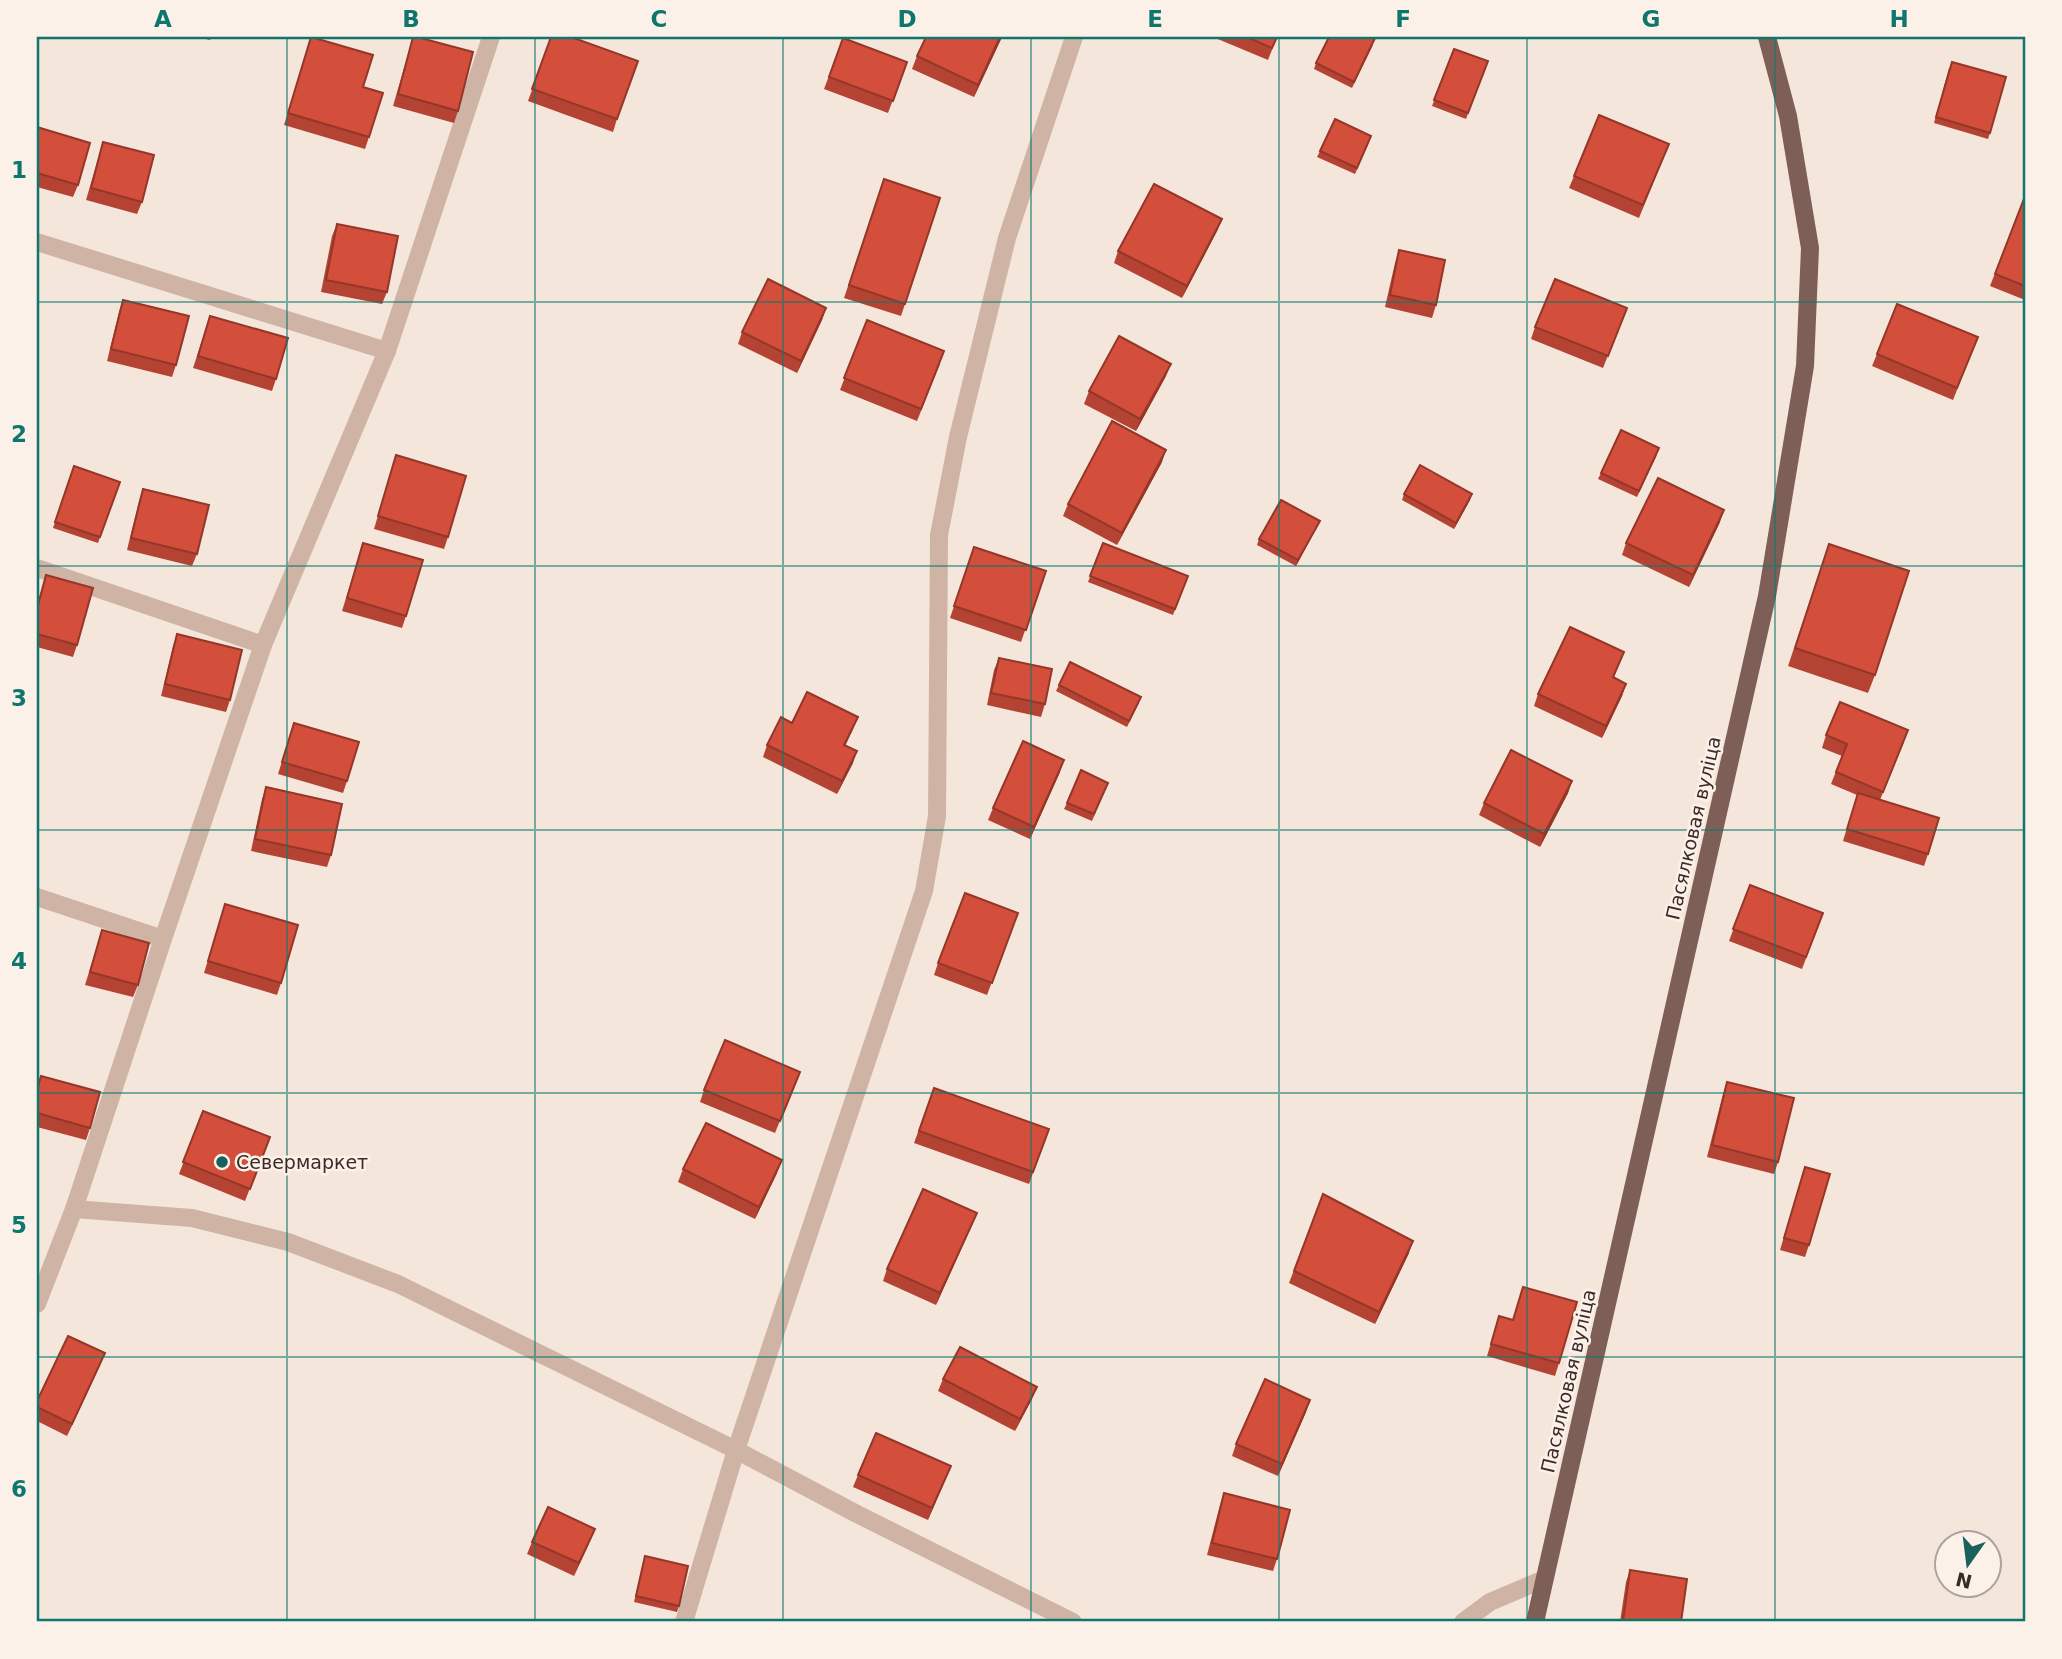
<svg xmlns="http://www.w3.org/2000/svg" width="2062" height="1659" font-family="'DejaVu Sans',sans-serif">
  <rect width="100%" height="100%" fill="#f5e6dc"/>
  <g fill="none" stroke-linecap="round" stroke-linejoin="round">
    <!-- minor -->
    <g stroke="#cfb4a6" stroke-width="18">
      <path d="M37,242l350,109"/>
      <path d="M37,568l226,77"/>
      <path d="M37,897l126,42"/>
      <path d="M74,1209l118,9 96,24 110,42 338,166 121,64 216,108"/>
      <path d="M37,1304l37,-95 89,-270 100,-294 124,-294 104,-314"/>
      <path d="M684,1622l52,-172 188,-559 13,-75 2,-281 19,-98 49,-199 67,-201"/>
      <path d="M1463,1622l27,-20 54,-23"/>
    </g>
    <!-- major -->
    <path stroke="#7e5f57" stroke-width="18" d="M1535,1622l232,-1026 38,-230 5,-118 -22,-132 -21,-79"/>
  </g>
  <!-- wall -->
  <g fill="#b54333">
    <path d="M197,37h14l-1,3z"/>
    <path d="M311,37l52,50 6,50 -4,12 -81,-24z"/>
    <path d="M413,37l45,74 -4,12 -61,-17z"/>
    <path d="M551,37l66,82 -4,13 -85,-31z"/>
    <path d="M1002,37l-28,60 -62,-28 5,-13z"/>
    <path d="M1213,37h64l-9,23z"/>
    <path d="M843,38l64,24 -19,51 -64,-24z"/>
    <path d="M1373,45l-21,43 -38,-19 2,-6z"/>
    <path d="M1454,49l34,12 -22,58 -34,-13z"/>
    <path d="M1949,68l41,65 -2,6 -54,-16z"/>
    <path d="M37,127l41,58 -5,12 -36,-10z"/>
    <path d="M103,142l39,60 -5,12 -51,-14z"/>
    <path d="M1369,142l-14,32 -38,-17 3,-6z"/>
    <path d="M1669,144l-30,74 -70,-30 5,-12z"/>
    <path d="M884,179l21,125 -4,12 -57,-18z"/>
    <path d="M2025,196v104l-35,-14z"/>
    <path d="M1222,219l-5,12 -35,67 -68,-35 4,-12z"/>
    <path d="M337,224l50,68 -5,12 -61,-12 11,-56z"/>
    <path d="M1399,250l37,55 -4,13 -47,-11 10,-44z"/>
    <path d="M123,300l53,65 -4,12 -65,-16 12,-49z"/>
    <path d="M826,308l-4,12 -25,53 -59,-29 4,-12z"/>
    <path d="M1627,308l-24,60 -72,-29 4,-12z"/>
    <path d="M210,316l66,63 -4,12 -79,-23z"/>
    <path d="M867,320l73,44 -23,57 -77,-31z"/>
    <path d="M1973,349l-20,51 -81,-34 5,-12z"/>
    <path d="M1166,376l-30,55 -52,-27 5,-13z"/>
    <path d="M396,455l52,82 -4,12 -70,-20z"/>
    <path d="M1657,455l-20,42 -39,-18 3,-6z"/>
    <path d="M1162,462l-45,83 -54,-29 5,-12z"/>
    <path d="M74,466l46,16 -22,61 -45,-15z"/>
    <path d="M143,489l54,65 -5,12 -65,-16 12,-49z"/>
    <path d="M1404,494l66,6 -16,29 -52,-29z"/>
    <path d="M1320,521l-24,45 -39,-21 2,-6z"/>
    <path d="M1720,522l-31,65 -67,-32 4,-12z"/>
    <path d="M363,543l43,73 -4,12 -60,-17z"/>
    <path d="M1103,543l85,33 -15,39 -85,-33z"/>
    <path d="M1829,544l46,131 -7,18 -80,-27z"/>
    <path d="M974,547l72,24 -25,71 -71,-24z"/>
    <path d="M46,575l31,70 -4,12 -36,-10v-42z"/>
    <path d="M177,634l53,66 -4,12 -65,-16 12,-50z"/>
    <path d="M1624,652l-10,25 12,7 -4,12 -20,42 -68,-32 4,-12z"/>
    <path d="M999,658l46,46 -4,13 -54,-12 7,-35z"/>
    <path d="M1059,685l80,18 -12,24 -71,-36z"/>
    <path d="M294,723l53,58 -4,12 -65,-19z"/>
    <path d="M792,723l61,6 -8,16 8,18 -16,31 -74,-37 4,-12z"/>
    <path d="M1826,735l78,7 -24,58 48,54 -4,12 -81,-25 14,-46 -26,-11 11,-28 -20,-8z"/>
    <path d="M1060,772l-30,67 -42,-19 5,-12z"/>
    <path d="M1572,781l-4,12 -28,54 -61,-32 5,-12z"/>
    <path d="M1108,783l-16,38 -28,-12 3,-6z"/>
    <path d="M266,787l65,68 -4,12 -76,-16 11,-52z"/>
    <path d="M1750,885l73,28 -21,56 -73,-28z"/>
    <path d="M225,904l56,79 -4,12 -73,-22z"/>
    <path d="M1018,913l-31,82 -53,-20 4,-12z"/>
    <path d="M102,930l36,55 -5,12 -48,-12z"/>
    <path d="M800,1072l-25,61 -75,-31 4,-12z"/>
    <path d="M41,1076l49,52 -4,12 -49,-13v-40z"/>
    <path d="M1727,1082l51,80 -4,12 -67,-17 16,-63z"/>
    <path d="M934,1088l115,41 -20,55 -115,-41z"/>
    <path d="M203,1111l67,26 -25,64 -66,-27z"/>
    <path d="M1805,1167l4,78 -4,12 -25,-7z"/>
    <path d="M683,1169l94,4 -22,46 -77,-37z"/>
    <path d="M1323,1194l86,59 -34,71 -86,-41z"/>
    <path d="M972,1225l-36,80 -53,-24 4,-12z"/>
    <path d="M1523,1287l36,76 -4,13 -68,-20 12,-40 14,4z"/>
    <path d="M100,1365l-33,71 -30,-15v-20z"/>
    <path d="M943,1379l89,20 -17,32 -77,-40z"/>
    <path d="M1306,1412l-28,64 -46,-20 4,-12z"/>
    <path d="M858,1475l88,3 -18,42 -75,-33z"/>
    <path d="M1224,1493l53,66 -4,12 -66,-16 13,-50z"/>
    <path d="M595,1529l-21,47 -47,-22 5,-12z"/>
    <path d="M645,1556l34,50 -2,6 -43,-10z"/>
    <path d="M1630,1570l51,52h-61l6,-40z"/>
  </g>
  <!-- shaded-wall -->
  <g fill="#943729">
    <path d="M1000,37h2l-28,60 4,-12z"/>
    <path d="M1222,219l-5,12 -35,67 5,-12z"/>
    <path d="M826,308l-4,12 -25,53 4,-12z"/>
    <path d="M1171,364l-5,12 -30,55 4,-12z"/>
    <path d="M1166,450l-4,12 -45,83 5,-12z"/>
    <path d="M1472,494l-2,6 -16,29 2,-6z"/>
    <path d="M1724,510l-4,12 -31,65 4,-12z"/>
    <path d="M1320,521l-3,6 -21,39 2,-6z"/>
    <path d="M1626,684l-4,12 -20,42 4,-12z"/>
    <path d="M858,717l-5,12 -13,28 4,-12z"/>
    <path d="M857,751l-4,12 -16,31 5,-13z"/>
    <path d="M1064,760l-4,12 -30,67 4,-12z"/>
    <path d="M1572,781l-4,12 -28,54 4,-13z"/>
    <path d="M782,1160l-5,13 -22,46 4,-12z"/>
    <path d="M977,1213l-5,12 -36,80 4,-12z"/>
    <path d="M1413,1241l-4,12 -34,71 4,-12z"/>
    <path d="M105,1353l-5,12 -33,71 5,-12z"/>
    <path d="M1037,1387l-5,12 -17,32 5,-12z"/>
    <path d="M1310,1400l-4,12 -28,64 4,-12z"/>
    <path d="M951,1466l-5,12 -18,42 4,-12z"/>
    <path d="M595,1529l-5,12 -16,35 5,-13z"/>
  </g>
  <!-- building -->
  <g fill="#d34e3b" stroke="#943729" stroke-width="2">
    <path d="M311,37l62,18 -10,32 20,6 -14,44 -81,-24z"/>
    <path d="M413,37h4l56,15 -15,59 -60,-17z"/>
    <path d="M551,37h20l67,24 -21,58 -85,-30z"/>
    <path d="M926,37h74l-22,48 -61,-29z"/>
    <path d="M1247,37h30l-5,11z"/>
    <path d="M1329,37h43l3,1 -21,44 -38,-19z"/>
    <path d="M843,38l64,24 -14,39 -64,-24z"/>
    <path d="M1454,49l34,12 -20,52 -34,-13z"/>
    <path d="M1952,62l54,15 -16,56 -54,-16z"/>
    <path d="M1599,115l70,29 -26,61 -69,-29z"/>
    <path d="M1335,119l36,17 -14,32 -37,-17z"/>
    <path d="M37,127l53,16 -12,42 -41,-12z"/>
    <path d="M103,142l51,13 -12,47 -51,-14z"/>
    <path d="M884,179l56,19 -35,106 -56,-19z"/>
    <path d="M1154,184l68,35 -35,67 -69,-35z"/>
    <path d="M2025,196v90l-30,-12z"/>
    <path d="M337,224l61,12 -11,56 -61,-12z"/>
    <path d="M1399,250l46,10 -9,45 -46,-10z"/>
    <path d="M768,279l58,29 -25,53 -59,-29z"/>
    <path d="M1555,279l72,29 -19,48 -73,-29z"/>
    <path d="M123,300l66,16 -13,49 -65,-16z"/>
    <path d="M1897,304l81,33 -21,51 -80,-34z"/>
    <path d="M210,316l78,22 -12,41 -78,-23z"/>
    <path d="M867,320l77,31 -23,58 -77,-31z"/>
    <path d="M1119,336l52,28 -31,55 -51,-28z"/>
    <path d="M1112,421l54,29 -44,83 -54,-29z"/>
    <path d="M1621,430l38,18 -20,43 -38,-18z"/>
    <path d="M396,455l70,21 -18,61 -70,-21z"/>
    <path d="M1420,465l52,29 -16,29 -52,-29z"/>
    <path d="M74,466l46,16 -20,55 -45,-15z"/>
    <path d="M1658,478l66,32 -31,65 -67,-32z"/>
    <path d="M143,489l66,16 -12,49 -66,-16z"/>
    <path d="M1281,500l39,21 -22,39 -39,-21z"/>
    <path d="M363,543l60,17 -17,56 -59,-18z"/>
    <path d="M1103,543l85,33 -13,33 -85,-33z"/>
    <path d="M1829,544l80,27 -34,104 -80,-27z"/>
    <path d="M974,547l72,24 -20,59 -72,-24z"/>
    <path d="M46,575l47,13 -16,57 -40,-11v-25z"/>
    <path d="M1570,627l54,25 -11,25 13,7 -20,42 -68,-32z"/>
    <path d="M177,634l65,16 -12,50 -65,-16z"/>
    <path d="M999,658l53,11 -7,35 -54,-11z"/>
    <path d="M1070,662l71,35 -12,24 -70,-36z"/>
    <path d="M807,692l51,25 -14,28 13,6 -15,30 -75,-36 14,-28 11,6z"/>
    <path d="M1840,702l68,28 -25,62 -47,-20 11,-28 -21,-9z"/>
    <path d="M294,723l65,19 -12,39 -65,-19z"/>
    <path d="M1023,741l41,19 -30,67 -41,-19z"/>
    <path d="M1511,750l61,31 -28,53 -60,-31z"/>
    <path d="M1081,770l27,13 -14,31 -27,-11z"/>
    <path d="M266,787l76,17 -11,51 -76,-16z"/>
    <path d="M1858,793l81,25 -11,36 -81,-25z"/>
    <path d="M1750,885l73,28 -17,44 -73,-28z"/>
    <path d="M965,893l53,20 -26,70 -54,-20z"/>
    <path d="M225,904l73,21 -17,58 -73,-22z"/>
    <path d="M102,930l47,13 -11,42 -48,-13z"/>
    <path d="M725,1040l75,32 -20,49 -76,-31z"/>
    <path d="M41,1076l59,16 -10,36 -53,-15v-22z"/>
    <path d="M1727,1082l67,16 -16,64 -66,-17z"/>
    <path d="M934,1088l115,41 -16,43 -114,-41z"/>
    <path d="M203,1111l67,26 -20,52 -67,-27z"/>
    <path d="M706,1123l76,37 -23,47 -76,-38z"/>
    <path d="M1805,1167l25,7 -21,71 -25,-7z"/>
    <path d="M923,1189l54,24 -37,80 -53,-24z"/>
    <path d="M1323,1194l90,47 -34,71 -85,-41z"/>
    <path d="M1523,1287l54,15 -18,61 -68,-19 8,-28 14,4z"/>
    <path d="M68,1336l37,17 -33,71 -35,-17v-6z"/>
    <path d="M960,1347l77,40 -17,32 -77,-40z"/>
    <path d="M1265,1379l45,21 -28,64 -46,-20z"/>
    <path d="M876,1433l75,33 -19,42 -74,-33z"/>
    <path d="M1224,1493l66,17 -13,49 -65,-16z"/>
    <path d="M548,1507l47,22 -16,34 -47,-21z"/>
    <path d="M645,1556l43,10 -9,40 -43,-10z"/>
    <path d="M1630,1570l57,9 -6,43h-49l-9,-1z"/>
  </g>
  <!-- grid -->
  <path fill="none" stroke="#0f766e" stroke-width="2" stroke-opacity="0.55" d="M287,37v1585M535,37v1585M783,37v1585M1031,37v1585M1279,37v1585M1527,37v1585M1775,37v1585M37,302h1988M37,566h1988M37,830h1988M37,1093h1988M37,1357h1988"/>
  <!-- markers -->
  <circle fill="#18615d" stroke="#fcf1e9" stroke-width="2.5" cx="222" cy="1162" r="7"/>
  <g text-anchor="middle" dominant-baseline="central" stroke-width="5" stroke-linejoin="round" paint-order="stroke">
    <!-- street labels -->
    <g font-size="19" fill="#3a2b28" stroke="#fcf1e9">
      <text transform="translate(1693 828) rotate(-77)">Пасялковая вуліца</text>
      <text transform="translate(1568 1381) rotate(-77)">Пасялковая вуліца</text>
    </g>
    <!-- poi labels -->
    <g font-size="19" fill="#3a2b28" stroke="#fcf1e9" text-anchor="start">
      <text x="236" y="1162">Севермаркет</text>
    </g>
  </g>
  <!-- border -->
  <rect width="2062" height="1659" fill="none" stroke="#fcf1e9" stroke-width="77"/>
  <!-- north arrow -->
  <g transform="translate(1968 1564) rotate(194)"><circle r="33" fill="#fcf1e9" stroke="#aea29c" stroke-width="2"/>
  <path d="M0-5L12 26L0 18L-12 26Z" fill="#18615d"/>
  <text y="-10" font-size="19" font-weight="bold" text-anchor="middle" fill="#3a2b28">N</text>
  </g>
  <rect x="38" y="38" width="1986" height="1582" fill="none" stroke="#0f766e" stroke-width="2.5"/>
  <g font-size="23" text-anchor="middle" font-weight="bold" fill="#0f766e">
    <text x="163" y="27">A</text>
    <text x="411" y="27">B</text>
    <text x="659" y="27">C</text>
    <text x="907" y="27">D</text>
    <text x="1155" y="27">E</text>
    <text x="1403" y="27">F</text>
    <text x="1651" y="27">G</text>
    <text x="1899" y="27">H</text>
    <text x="19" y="178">1</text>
    <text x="19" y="442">2</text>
    <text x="19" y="706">3</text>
    <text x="19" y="969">4</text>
    <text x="19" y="1233">5</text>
    <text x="19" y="1497">6</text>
  </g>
</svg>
